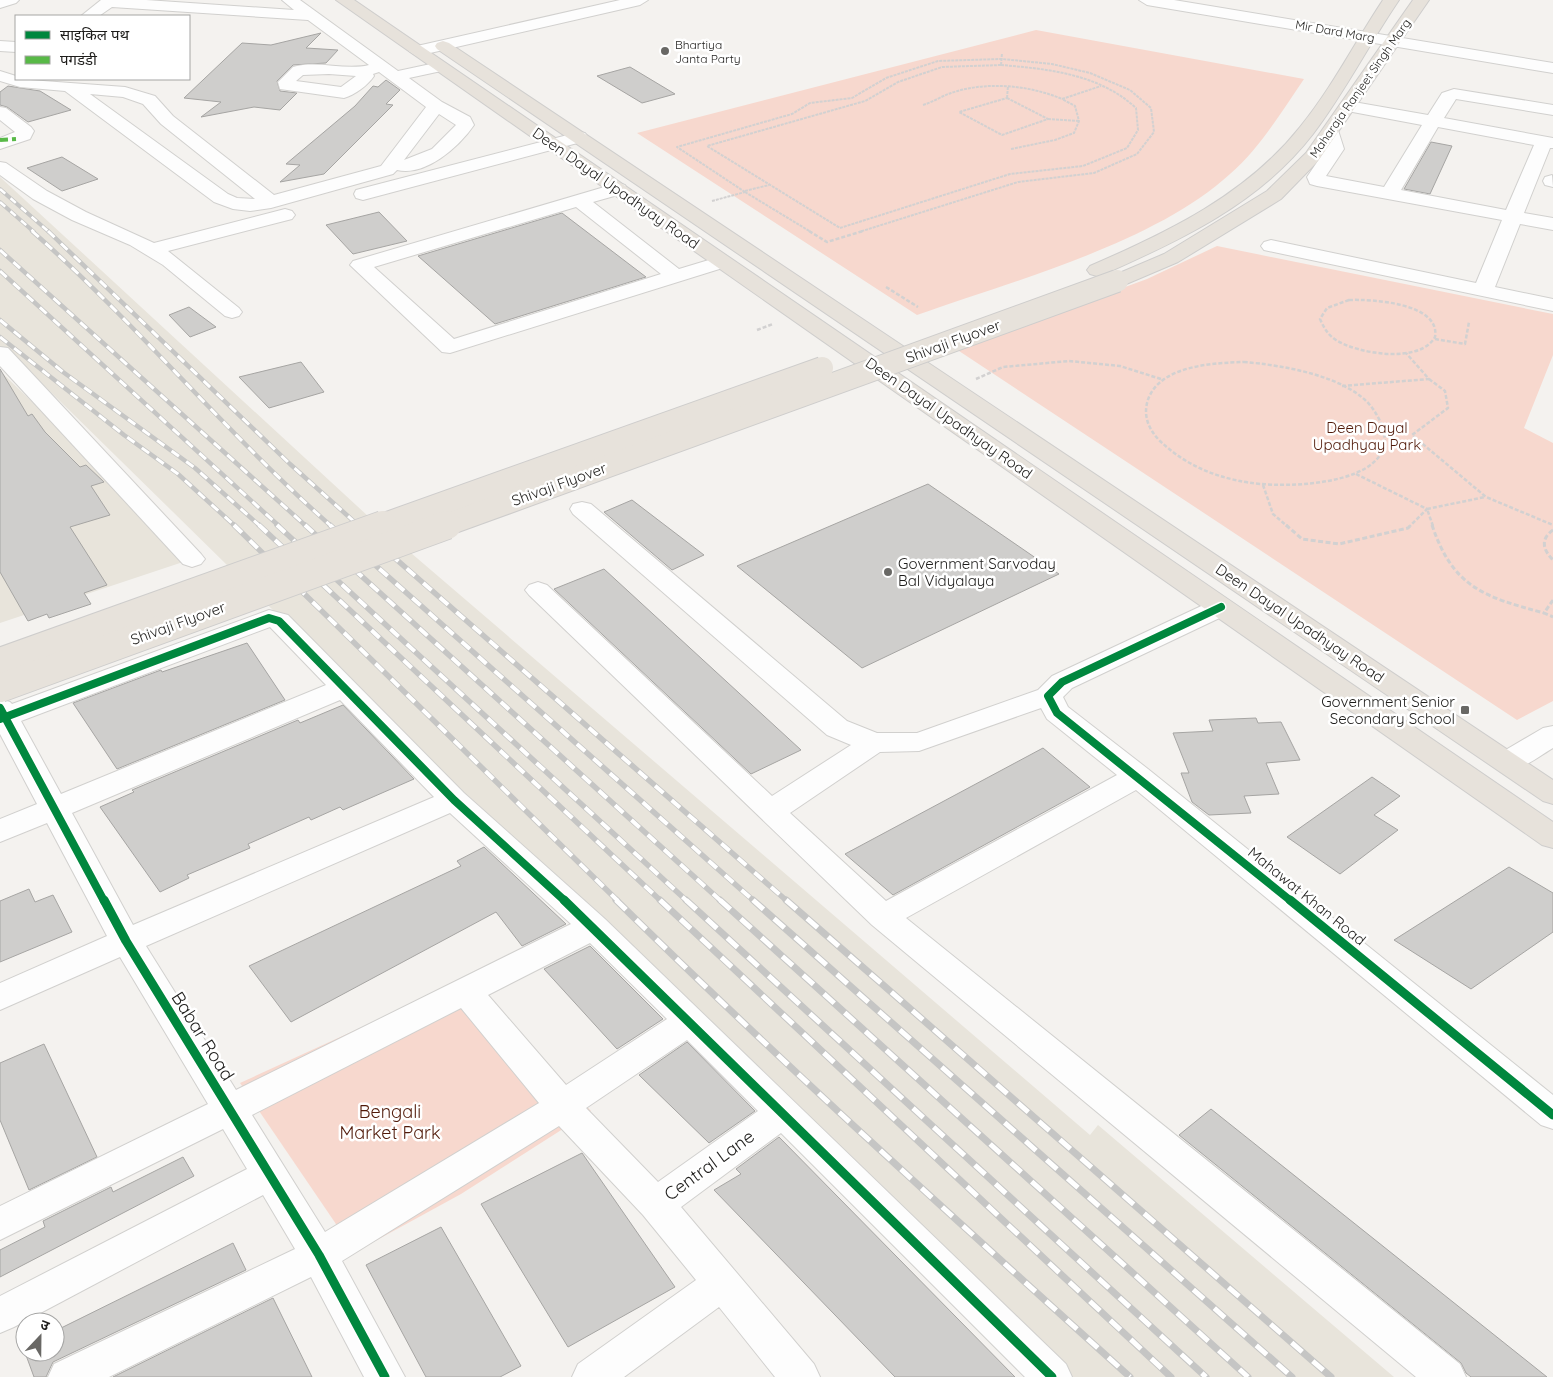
<svg xmlns="http://www.w3.org/2000/svg" width="1553" height="1377" font-family="Quicksand,'Noto Sans Devanagari',sans-serif">
  <rect width="100%" height="100%" fill="#f4f2ef"/>
  <!-- built -->
  <g fill="#e8e4db">
    <path d="M0,177l369,340 721,618 8,-10 296,252h-328l-790,-764 -259,-254 -17,2z"/>
    <path d="M0,371l195,187 -195,65z"/>
  </g>
  <!-- green -->
  <g fill="#f7d8ce">
    <path d="M1036,30l268,49c-22,32 -44,69 -74,95 -77,70 -215,106 -313,141l-280,-182z"/>
    <path d="M1217,246l336,68v41l-29,73 29,15v258l-36,19 -561,-371 191,-70z"/>
    <path d="M469,978l122,133 -130,83 -106,58 -115,-169z"/>
  </g>
  <!-- building -->
  <g fill="#cfcecc" stroke="#a6a5a3">
    <path d="M321,33l-15,15 32,2 -12,13 -33,2 -16,16 3,10 17,2 -17,17 -26,-3 -53,10 20,-15 -37,-4 58,-55 29,2z"/>
    <path d="M630,67l45,27 -33,9 -45,-27z"/>
    <path d="M386,80l14,10 -14,14 7,1 -69,69 -44,8 20,-17 -14,-1 69,-58 18,-20 5,1z"/>
    <path d="M8,86l32,5 31,19 -43,12 -21,-15 -7,-2v-13z"/>
    <path d="M1431,142l21,4 -22,48 -26,-5z"/>
    <path d="M62,157l36,22 -36,12 -35,-23z"/>
    <path d="M379,212l28,29 -54,13 -27,-29z"/>
    <path d="M562,213l84,64 -151,47 -77,-68z"/>
    <path d="M189,307l27,20 -26,10 -21,-22z"/>
    <path d="M301,362l23,30 -55,16 -30,-31z"/>
    <path d="M0,369l28,47 4,-2 13,18 35,35 6,-2 18,17 -13,4 19,29 -40,12 37,58 -23,8 7,11 -42,14 -2,-4 -19,7 -28,-49z"/>
    <path d="M928,484l131,90 -197,94 -125,-102z"/>
    <path d="M632,500l72,55 -32,15 -68,-58z"/>
    <path d="M604,569l197,181 -50,24 -197,-185z"/>
    <path d="M247,643l38,57 -168,69 -44,-66 88,-33 1,2z"/>
    <path d="M343,705l71,74 -71,31 -3,-3 -29,13 -2,-3 -61,27 2,4 -63,27 2,3 -29,14 -60,-85 34,-15 -2,-2 166,-70 2,3z"/>
    <path d="M1256,718l2,5 23,-1 19,38 -34,3 13,31 -35,2 7,17 -42,2 -17,-13 -11,-29h8l-16,-40 40,-2 -4,-11z"/>
    <path d="M1043,748l47,39 -197,108 -48,-41z"/>
    <path d="M1372,777l28,19 -26,19 24,15 -58,44 -53,-37z"/>
    <path d="M484,847l82,77 -44,22 -26,-34 -205,110 -42,-56 212,-100 -4,-5z"/>
    <path d="M1509,867l44,26v39l-82,57 -77,-49z"/>
    <path d="M29,889l6,13 18,-7 19,37 -72,30v-61z"/>
    <path d="M590,946l73,73 -46,30 -73,-80z"/>
    <path d="M687,1042l68,69 -46,32 -70,-68z"/>
    <path d="M44,1044l53,113 -68,33 -29,-70v-57z"/>
    <path d="M1211,1109l336,268h-76l-5,-4 -5,-10 -282,-228z"/>
    <path d="M779,1137l236,240h-120l-181,-187 27,-16 -5,-5z"/>
    <path d="M582,1153l93,134 -107,60 -87,-143z"/>
    <path d="M183,1157l11,19 -194,101v-27l45,-23 -2,-6 68,-34 2,5z"/>
    <path d="M441,1227l80,139 -21,11h-74l-60,-112z"/>
    <path d="M233,1243l13,27 -193,92 -7,15h-12l-11,-30 2,-1v6h30v-21z"/>
    <path d="M273,1298l39,79h-199z"/>
  </g>
  <g fill="none" stroke-linecap="round" stroke-linejoin="round">
    <defs>
      <g id="minor">
        <path d="M0,0h19l-3,3 -16,5z"/>
        <path d="M101,0h45l148,10 -12,-10h18l98,71 42,-9 6,2 2,3 -2,3 -37,8 33,24 28,15 4,8c-15,22 -49,52 -77,45l-4,4 -122,34 -21,3 -17,-2 -19,-7 -149,-111 -45,-4 -20,-6v-10l16,5v3l109,8 30,9 18,20 101,79 107,-29 45,-59 -47,-35 -6,2 1,2c-6,9 -19,19 -30,22l-64,-9 -2,-7 15,-15c25,-7 52,4 76,-2l-61,-45 -196,-13 -13,9h-18zM329,74l27,2 -15,11 -45,-6 7,-6zM90,94l33,3 20,7 18,20 94,75 -18,-1 -9,-4zM439,114l17,11 -24,24 -28,11z"/>
        <path d="M620,0h28l-8,5 -223,51 -8,-5 8,-5z"/>
        <path d="M1139,0h35l379,63v10l-406,-68z"/>
        <path d="M0,41l16,1v10l-16,-1z"/>
        <path d="M1454,89l99,16v10l-97,-16 -12,19 109,20v10h-3l-26,65 29,5v12l-33,-6 -25,63 58,12v12l-289,-61 -3,-4 3,-4 7,-2 205,43 26,-63 -185,-34 -7,-2 -3,-7 19,-28 -4,-18 3,-4h12l7,22 -18,27 58,11 38,-62 -80,-15 -3,-4 3,-4 6,-1 80,14 14,-22zM1438,127l96,18 -28,65 -105,-20z"/>
        <path d="M0,107l6,1 25,19 3,4 -4,8 -30,10v-11l15,-6 -15,-12z"/>
        <path d="M579,132l6,1 3,4 -3,4 -222,59 -7,-2 -2,-4 2,-4z"/>
        <path d="M0,162l6,1 41,28 39,21 68,31 131,-34 7,2 3,4 -3,4 -124,32 71,57 3,4 -3,4 -7,2 -7,-2 -62,-51 -33,-20 -58,-25 -39,-21 -33,-24z"/>
        <path d="M1552,175l1,12 -8,-2 -2,-4 2,-4z"/>
        <path d="M618,183l7,2 2,4 -2,4 -32,9 86,67 43,-13 7,2 3,4 -3,4 -279,87 -8,-1 -92,-87 3,-4zM576,207l85,67 -207,65 -80,-72z"/>
        <path d="M0,347l8,1 193,206 4,5 -4,5 -9,3 -9,-3 -183,-198z"/>
        <path d="M582,502l9,2 256,217 30,12h40l121,-43 14,-14 160,-75 9,-2 9,2 4,6 -4,6 -158,75 -9,9 5,10 80,62 405,326v34l-12,-4 -405,-335 -230,128 554,446 6,13h-50l-544,-452 -343,-330 -4,-5 4,-5 9,-3 9,3 225,211 79,-51 -24,-10 -254,-221 -3,-5 3,-5zM1041,708l6,11 70,56 -231,126 -96,-88 90,-61 39,-1z"/>
        <path d="M269,610l19,5 176,178 141,126 461,445 6,13h-47l-244,-244 -100,74 133,157 6,13h-45l-56,-70 -95,70h-52l6,-13 118,-84 -53,-65 -84,-89 -217,135 63,116h-41l-53,-100 -202,100h-61l6,-13 241,-115 -32,-54 -249,132 -14,6v-37l247,-127 -24,-40 -223,111v-34l208,-102 -88,-147 -120,53v-27l107,-47 -60,-113 -47,19v-23l37,-15 -37,-70v-35l10,3 2,2zM270,627l56,58 -265,109 -40,-73zM340,700l94,97 -301,128 -61,-112zM450,813l121,111 -335,166 -90,-144zM590,943l77,76 -101,66 -78,-90zM461,1008l78,95 -214,129 -73,-117zM687,1040l71,71 -100,71 -72,-74z"/>
        <path d="M1553,726v22c-17,10 -36,27 -56,21l-4,-7 4,-7 46,-27z"/>
      </g>
      <g id="major">
        <path d="M336,0h18l1199,822v26l-11,-3z"/>
        <path d="M1383,0h16c-30,44 -54,92 -86,134 -53,69 -132,106 -209,140l-7,2 -7,-2 -3,-4 3,-4c78,-34 156,-71 210,-139 32,-39 55,-85 83,-127z"/>
        <path d="M1413,0h16l-111,161 -37,38 -103,63 -54,23 -7,2 -7,-2 -3,-4 3,-4 54,-23 103,-63 39,-38z"/>
        <path d="M443,41l6,2 1104,737v24l-10,-3 -1106,-752 -2,-3 2,-3z"/>
      </g>
    </defs>
    <!-- minor casing -->
    <use href="#minor" stroke="#d1d0ce" stroke-width="2"/>
    <!-- major casing -->
    <use href="#major" stroke="#cecdcc" stroke-width="2"/>
    <!-- path-far2 -->
    <g stroke="#d2d1d1" stroke-width="2" stroke-dasharray="3 1" stroke-linecap="butt">
      <path d="M1001,65l1,-12"/>
      <path d="M1001,65c48,4 98,9 135,43l2,22 -11,18 -44,18 -73,8 -170,54 -133,-82 158,-45 33,-19 44,-15z"/>
      <path d="M1007,98l1,-12"/>
      <path d="M1007,98l41,21 -46,16 -43,-23z"/>
      <path d="M923,105c10,-3 19,-9 28,-12 35,-12 78,-8 111,6l39,-13"/>
      <path d="M1048,119l31,2"/>
      <path d="M1011,149l44,-9 19,-7 5,-12 -4,-15 -13,-7"/>
      <path d="M745,191l24,-6"/>
      <path d="M745,192l66,40"/>
      <path d="M745,192l-68,-45 115,-33 18,-11 42,-5 34,-20 52,-17 64,-2 50,5 38,9 40,17 21,18 3,24 -17,22 -43,19 -76,9 -159,50"/>
      <path d="M712,201l33,-9"/>
    </g>
    <!-- path-far1 -->
    <g stroke="#d2d1d1" stroke-width="2.5" stroke-dasharray="4 2" stroke-linecap="butt">
      <path d="M809,231l18,11 36,-11"/>
      <path d="M886,287l32,20"/>
      <path d="M1349,300c22,-1 92,3 86,37 -15,27 -77,17 -99,3 -8,-5 -12,-12 -16,-21l7,-11z"/>
      <path d="M757,330l16,-6"/>
      <path d="M1435,339l30,5 4,-22"/>
      <path d="M1244,362c37,3 106,14 129,47 53,77 -90,82 -133,72 -30,-6 -57,-18 -80,-40 -12,-12 -18,-27 -11,-44 14,-32 65,-34 95,-35z"/>
      <path d="M976,379l27,-12 66,-6 51,5 44,14"/>
      <path d="M1429,379l16,12 3,17 -36,27 74,62 67,28"/>
      <path d="M1342,386l87,-7 -23,-26"/>
      <path d="M1356,474l71,35 -17,17"/>
      <path d="M1263,485l10,29 14,12"/>
      <path d="M1433,526l-6,-17 58,-12"/>
    </g>
    <!-- path -->
    <g stroke="#d2d1d1" stroke-width="3" stroke-dasharray="5 2.5" stroke-linecap="butt">
      <path d="M1286,525l16,14 37,5 69,-16 3,-3"/>
      <path d="M1432,525c21,63 53,72 112,88"/>
      <path d="M1553,530c-13,9 -10,20 0,30"/>
      <path d="M1553,600l-9,13 9,4"/>
    </g>
    <!-- minor -->
    <use href="#minor" fill="#fdfdfd" fill-rule="evenodd"/>
    <!-- major -->
    <use href="#major" fill="#e7e2db" fill-rule="evenodd"/>
    <defs>
      <g id="rail-far3">
        <path d="M0,189l49,43"/>
        <path d="M0,202l34,30"/>
      </g>
      <g id="rail-far2">
        <path d="M32,231c105,93 194,202 299,295"/>
        <path d="M48,231l242,233 69,62"/>
        <path d="M0,250l306,276"/>
        <path d="M0,271l279,255"/>
        <path d="M0,320l63,52 132,96 65,58"/>
        <path d="M0,337l124,98 54,39 57,52"/>
      </g>
      <g id="rail-far1">
        <path d="M234,525l384,376"/>
        <path d="M259,525l402,376"/>
        <path d="M277,525l410,376"/>
        <path d="M305,525l416,376"/>
        <path d="M330,525l424,376"/>
        <path d="M357,525l430,376"/>
      </g>
      <g id="rail">
        <path d="M616,900c167,164 340,320 514,477"/>
        <path d="M660,900l511,477"/>
        <path d="M686,900l520,477"/>
        <path d="M720,900l528,477"/>
        <path d="M753,900l539,477"/>
        <path d="M786,900l545,477"/>
      </g>
    </defs>
    <!-- rail-far3 casing -->
    <use href="#rail-far3" stroke="#c5c5c4" stroke-width="4"/>
    <!-- rail-far2 casing -->
    <use href="#rail-far2" stroke="#c5c5c4" stroke-width="4.5"/>
    <!-- rail-far1 casing -->
    <use href="#rail-far1" stroke="#c5c5c4" stroke-width="5.5"/>
    <!-- rail casing -->
    <use href="#rail" stroke="#c5c5c4" stroke-width="7"/>
    <!-- rail-far3 -->
    <use href="#rail-far3" stroke="#fff" stroke-width="2.5" stroke-dasharray="7" stroke-linecap="butt"/>
    <!-- rail-far2 -->
    <use href="#rail-far2" stroke="#fff" stroke-width="3" stroke-dasharray="9" stroke-linecap="butt"/>
    <!-- rail-far1 -->
    <use href="#rail-far1" stroke="#fff" stroke-width="4" stroke-dasharray="11" stroke-linecap="butt"/>
    <!-- rail -->
    <use href="#rail" stroke="#fff" stroke-width="5" stroke-dasharray="14" stroke-linecap="butt"/>
    <defs>
      <g id="major-bridge-far1">
        <path d="M379,526l443,-158"/>
        <path d="M443,526l674,-245"/>
      </g>
      <g id="major-bridge">
        <path d="M0,662l383,-137"/>
        <path d="M0,688l447,-163"/>
      </g>
    </defs>
    <!-- major-bridge-far1 casing -->
    <use href="#major-bridge-far1" stroke="#cecdcc" stroke-width="24" stroke-linecap="butt"/>
    <!-- major-bridge casing -->
    <use href="#major-bridge" stroke="#cecdcc" stroke-width="30" stroke-linecap="butt"/>
    <!-- major-bridge-far1 -->
    <use href="#major-bridge-far1" stroke="#e7e2db" stroke-width="22"/>
    <!-- major-bridge -->
    <use href="#major-bridge" stroke="#e7e2db" stroke-width="28"/>
    <!-- quiet -->
    <path stroke="#58b947" stroke-width="4" stroke-dasharray="8 4" stroke-linecap="butt" d="M0,140l16,-1"/>
    <defs>
      <g id="cycleway-far1">
        <path d="M1221,607l-159,75 -14,14 9,17 234,188"/>
        <path d="M0,708l104,193"/>
        <path d="M0,719l269,-101 10,3 175,179 111,101"/>
      </g>
      <g id="cycleway">
        <path d="M104,900l22,41 193,314 66,122"/>
        <path d="M564,900l488,477"/>
        <path d="M1290,900l263,215"/>
      </g>
    </defs>
    <!-- cycleway-far1 casing -->
    <use href="#cycleway-far1" stroke="#fff" stroke-width="11"/>
    <!-- cycleway casing -->
    <use href="#cycleway" stroke="#fff" stroke-width="12"/>
    <!-- cycleway-far1 -->
    <use href="#cycleway-far1" stroke="#00873e" stroke-width="8"/>
    <!-- cycleway -->
    <use href="#cycleway" stroke="#00873e" stroke-width="9"/>
  </g>
  <!-- markers -->
  <g fill="#696865" stroke="#fff" stroke-width="2">
    <circle cx="665" cy="51" r="5"/>
    <circle cx="888" cy="572" r="5"/>
    <rect x="1460" y="705" width="10" height="10" rx="2.5"/>
  </g>
  <g text-anchor="middle" dominant-baseline="central" stroke-width="5" stroke-linejoin="round" paint-order="stroke">
    <!-- far-street labels -->
    <g font-size="12" fill="#1e1d1b" stroke="#fff">
      <text transform="translate(1335 31) rotate(10)">Mir Dard Marg</text>
      <text transform="translate(1360 88) rotate(-55)">Maharaja Ranjeet Singh Marg</text>
    </g>
    <!-- far-poi labels -->
    <g font-size="12" fill="#1e1d1b" stroke="#fff" text-anchor="start">
      <text x="675" y="44">Bhartiya<tspan x="675" dy="14">Janta Party</tspan></text>
    </g>
    <!-- street labels -->
    <g font-size="15" fill="#1e1d1b" stroke="#fff">
      <text transform="translate(616 188) rotate(35)">Deen Dayal Upadhyay Road</text>
      <text transform="translate(953 341) rotate(-20)">Shivaji Flyover</text>
      <text transform="translate(949 418) rotate(35)">Deen Dayal Upadhyay Road</text>
      <text transform="translate(559 484) rotate(-20)">Shivaji Flyover</text>
      <text transform="translate(178 623) rotate(-20)">Shivaji Flyover</text>
      <text transform="translate(1300 623) rotate(34)">Deen Dayal Upadhyay Road</text>
      <text transform="translate(1307 896) rotate(39)">Mahawat Khan Road</text>
    </g>
    <!-- park labels -->
    <g font-size="15" fill="#511a09" stroke="#fff">
      <text x="1367" y="427">Deen Dayal<tspan x="1367" dy="17">Upadhyay Park</tspan></text>
    </g>
    <!-- poi labels -->
    <g font-size="15" fill="#1e1d1b" stroke="#fff" text-anchor="start">
      <text x="898" y="563">Government Sarvoday<tspan x="898" dy="17">Bal Vidyalaya</tspan></text>
      <text x="1455" y="701" text-anchor="end">Government Senior<tspan x="1455" dy="17">Secondary School</tspan></text>
    </g>
    <!-- near-street labels -->
    <g font-size="18" fill="#1e1d1b" stroke="#fff">
      <text transform="translate(203 1036) rotate(58)">Babar Road</text>
      <text transform="translate(709 1165) rotate(-36)">Central Lane</text>
    </g>
    <!-- near-park labels -->
    <g font-size="18" fill="#511a09" stroke="#fff">
      <text x="390" y="1111">Bengali<tspan x="390" dy="21">Market Park</tspan></text>
    </g>
  </g>
  <!-- legend -->
  <rect x="15" y="15" width="175" height="65" fill="#ffffff" stroke="#a5a5a4"/>
  <rect x="25" y="31" width="25" height="8" fill="#00873e" stroke="#a5a5a4"/>
  <text x="60" y="40" font-size="15" fill="#1e1d1b">साइकिल पथ</text>
  <rect x="25" y="56" width="25" height="8" fill="#58b947" stroke="#a5a5a4"/>
  <text x="60" y="65" font-size="15" fill="#1e1d1b">पगडंडी</text>
  <!-- north arrow -->
  <g transform="translate(40 1337) rotate(22)"><circle r="24" fill="#ffffff" stroke="#a5a5a4"/>
  <path d="M0-4L9 19L0 12L-9 19Z" fill="#696865"/>
  <text y="-8" font-size="14" font-weight="bold" text-anchor="middle" fill="#1e1d1b">उ</text>
  </g>
</svg>
